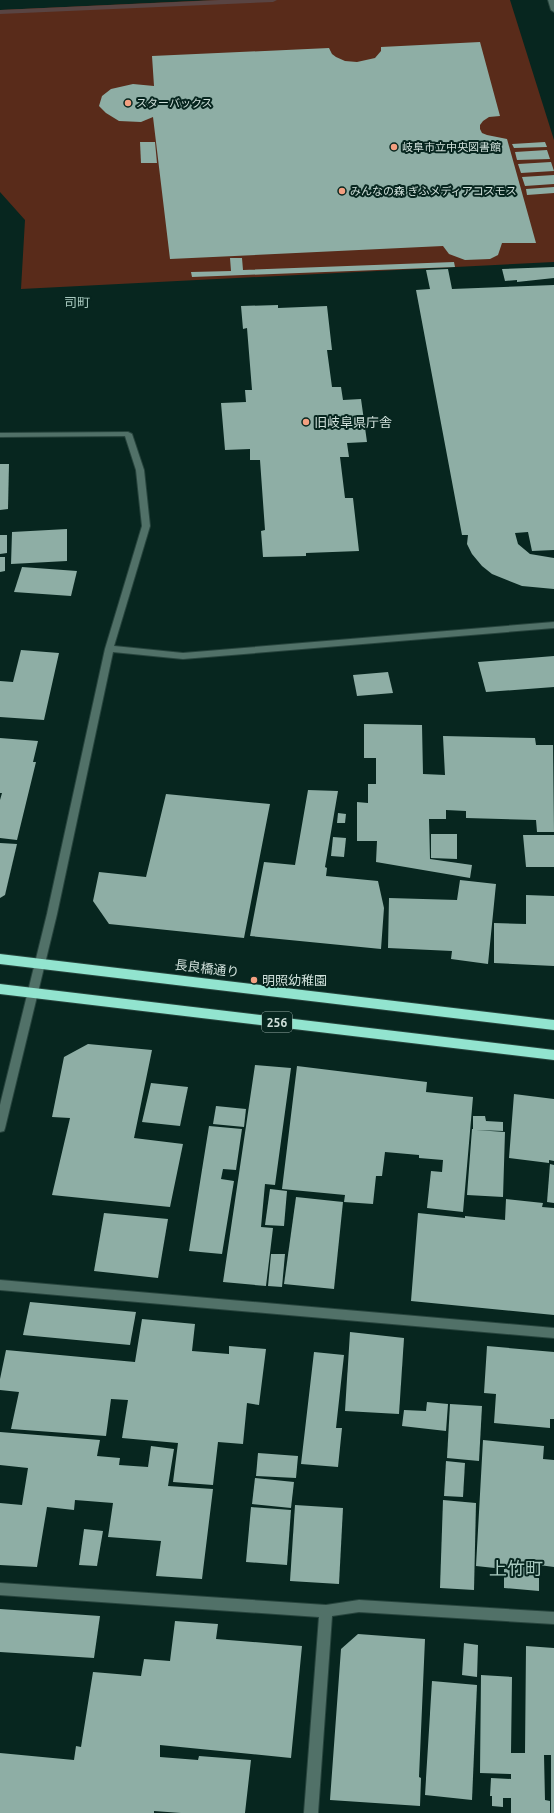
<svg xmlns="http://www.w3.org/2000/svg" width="554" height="1813" font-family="Ubuntu,'Noto Sans JP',sans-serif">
  <rect width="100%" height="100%" fill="#07261f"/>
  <!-- green -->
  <path fill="#592b1a" d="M214,0h296l44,140v122l-533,27 4,-69 -25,-28v-182z"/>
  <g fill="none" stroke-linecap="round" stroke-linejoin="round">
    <!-- stream -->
    <path fill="#594442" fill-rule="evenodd" d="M220,0h57l-4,2 -273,12v-4z"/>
  </g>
  <!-- building -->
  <g fill="#8eaea5">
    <path d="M480,42l20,74 -11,1 -6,4 -3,4v4l2,4 5,2 20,4 29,104h-34l-4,12 -8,4 -25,1 -16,-6 -6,-8 -273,13 -17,-142 -12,5 -22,-1 -13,-8 -7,-7 3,-10 9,-7 22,-5 21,2 -2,-30 177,-8 3,6 4,3 9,4 12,1 18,-4 6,-7v-4z"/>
    <path d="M140,142h15l2,21h-16z"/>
    <path d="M545,142l2,5 -33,1 -2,-4z"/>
    <path d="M547,150l3,9 -33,1 -2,-8z"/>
    <path d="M551,162l3,9 -33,2 -3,-9z"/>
    <path d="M554,175v9l-29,2 -3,-9z"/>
    <path d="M554,187v6l-27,2 -1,-6z"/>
    <path d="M230,258h12l1,12 211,-8 1,5 -263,10 -1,-5 40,-1z"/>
    <path d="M554,267v11l-37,4v-2l-12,1 -3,-12z"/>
    <path d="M448,269l4,20 102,-4v265l-22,1 -4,-19 -13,1 3,11 12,10 24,4v31l-32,-3 -30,-12 -10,-8 -10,-12 -5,-10 1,-9h-6l-46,-245 14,-1 -4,-19z"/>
    <path d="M278,305v3l49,-2 5,44h-5l5,37h9l2,13 18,-1 6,43 -20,1 2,14h-9l5,41h8l6,53 -53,2v3l-43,1 -2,-26 4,-1 -5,-70h-10v-11l-25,1 -4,-47 25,-1 -1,-12h7l-5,-62 -4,1 -2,-23z"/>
    <path d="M0,464h9l-1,45 -8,1z"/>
    <path d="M67,529v32l-56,3 1,-32z"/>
    <path d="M0,535h7v18l-7,1z"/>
    <path d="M0,557h5v14l-5,1z"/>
    <path d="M22,567l55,4 -6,25 -57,-4z"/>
    <path d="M21,650l38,3 -15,67 -44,-3v-36l13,1z"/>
    <path d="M554,656v31l-68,5 -8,-30z"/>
    <path d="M388,672l5,21 -36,3 -4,-21z"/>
    <path d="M364,724l58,1 1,49 22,1 -2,-39 92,2 1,7h17l1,87h-17l-1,-12 -70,-2v-7l-20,-1v9h-17l1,40 42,6 -2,13 -94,-16 1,-21h-20v-39l11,1v-19h8v-26h-12z"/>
    <path d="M0,738l38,3 -5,21h3l-19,78 -17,-2v-38l2,-7h-2z"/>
    <path d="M308,790l30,1 -13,76 2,1 -1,8 52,5 6,27 -3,41 -131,-13 14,-74 31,3z"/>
    <path d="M166,794l104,10 -26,134 -135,-14 -16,-23 6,-29 47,5z"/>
    <path d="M338,813l8,1 -1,9h-8z"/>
    <path d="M431,834h26v25l-26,-1z"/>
    <path d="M523,835h31v32h-28z"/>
    <path d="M333,837l13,1 -2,19 -13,-1z"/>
    <path d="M0,843l17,1 -12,51 -5,3z"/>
    <path d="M460,880l36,4 -8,80 -37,-5 1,-8 -64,-3 1,-50 68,2z"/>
    <path d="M526,895l28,1v70l-60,-3v-40l32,1z"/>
    <path d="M88,1044l64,6 -18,88 49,6 -13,63 -118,-12 18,-77 -18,-1 12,-60z"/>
    <path d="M255,1065l36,3 -16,117 -10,-1 -4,43 12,1 -7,58 -43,-4z"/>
    <path d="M297,1066l130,16 -1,10 47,5 -10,115 -36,-4 4,-37 11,1 1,-12 -24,-2v-3l-34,-3 -3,24h-6l-3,28 -29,-2 1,-7 -63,-6z"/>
    <path d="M151,1083l37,4 -8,39 -38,-4z"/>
    <path d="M514,1094l40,5v62l-5,-1v3l-40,-5z"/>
    <path d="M216,1106l30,3 -2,18 -31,-3z"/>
    <path d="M473,1116h12l1,5 17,1v9l-27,-1 29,2 -2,65 -36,-2 5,-66h1z"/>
    <path d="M209,1126l33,3 -6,41 -13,-1 -2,10 13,2 -12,73 -33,-3z"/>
    <path d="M550,1164l4,1v38l-7,-1z"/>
    <path d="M270,1189l17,2 -3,35 -19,-1z"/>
    <path d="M296,1197l47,5 -9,87 -50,-5z"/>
    <path d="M506,1199l37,4 -1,4 12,1v107l-143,-14 7,-88 47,5v-2l40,4z"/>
    <path d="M104,1213l64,6 -10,59 -64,-7z"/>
    <path d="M271,1254h14l-3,33 -14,-1z"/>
    <path d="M30,1302l106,10 -6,33 -107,-10z"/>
    <path d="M142,1319l53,5 -3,27 37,3v-8l37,3 -7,56 -12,-2 -4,41 -25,-2 -5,43 -40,-3 5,-39 -56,-5 6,-38 -17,-1 -5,37 -95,-7 8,-37 -19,-2v-11l6,-29 129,12z"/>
    <path d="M350,1332l54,6 -5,76 -54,-3z"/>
    <path d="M487,1346l67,6v67h-4v9l-56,-5 2,-29 -12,-1z"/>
    <path d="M314,1352l30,3 -8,73h6l-4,39 -37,-3z"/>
    <path d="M427,1402l21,2 -2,27 -44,-5 2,-16 22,1z"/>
    <path d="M450,1404l32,2 -3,55 -32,-3z"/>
    <path d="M0,1432l100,8 -3,16 23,2 -1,7 29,2 3,-21 23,3 -6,37 45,3 -11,90 -46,-3 5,-35 -53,-4 5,-34 -38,-3 -1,10 -27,-3 -10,60 -37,-2v-62l22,2 6,-37 -28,-3z"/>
    <path d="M483,1440l61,6 -1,13 11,1v107l-15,-2v26l-35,-3v-19l-28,-3z"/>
    <path d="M258,1453l40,3 -2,22 -40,-2z"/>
    <path d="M446,1461l19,2 -2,34 -19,-1z"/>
    <path d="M255,1478l39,4 -3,26 -39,-4z"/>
    <path d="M443,1500l33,3 -2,87 -34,-2z"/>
    <path d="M295,1505l48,3 -4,76 -49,-3z"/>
    <path d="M251,1507l40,3 -4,55 -41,-3z"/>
    <path d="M84,1529l19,2 -6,35 -18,-1z"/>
    <path d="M0,1609l100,7 -6,42 -94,-6z"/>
    <path d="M175,1621l43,3 -2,15 86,7 -11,112 -131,-13v12l38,3 1,-4 52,4 -6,53h-64l-27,-2v2h-154v-60l74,7 2,-14 5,1 12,-75 48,4 3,-17 26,2z"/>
    <path d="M358,1634l67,5 -6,138 2,1 -1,28 -90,-6 11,-151z"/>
    <path d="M464,1643l14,2 -1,32 -15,-2z"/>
    <path d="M526,1646l28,2v165h-3v-58h-7l1,45 5,1v12h-39v-15h-8v9l-11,-1v-10h-2l1,-18 20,1v-5l-31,-1 1,-98 31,2 -1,76h14z"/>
    <path d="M432,1681l45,4 -5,115 -47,-5z"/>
  </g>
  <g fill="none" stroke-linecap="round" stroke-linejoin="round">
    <defs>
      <g id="minor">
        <path d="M548,0h6v12l-3,-2z"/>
        <path d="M128,432l4,2 12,36 6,56 -36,120 69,7 371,-31v6l-371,31 -70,-7 -56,262 -52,214 -1,3 -4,1v-27l47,-191 58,-265 37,-123 -6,-56 -11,-34 -125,1v-4z"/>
        <path d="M0,1280l554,48v10l-554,-48z"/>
        <path d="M0,1583l326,22 33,-5 195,12v12l-195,-12 -27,4 -14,197h-14l15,-196 -319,-22z"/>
      </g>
      <g id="highway">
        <path d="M0,954l554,66v10l-554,-66z"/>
        <path d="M0,984l554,66v10l-554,-66z"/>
      </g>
    </defs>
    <!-- minor casing -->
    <use href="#minor" stroke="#27443d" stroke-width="2"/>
    <!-- highway casing -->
    <use href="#highway" stroke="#27443d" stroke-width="2"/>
    <!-- minor -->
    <use href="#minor" fill="#517168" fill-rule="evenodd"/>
    <!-- highway -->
    <use href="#highway" fill="#92e4cf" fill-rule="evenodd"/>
  </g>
  <!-- markers -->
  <g fill="#f3a081" stroke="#07261f" stroke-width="1.5">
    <circle cx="128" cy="103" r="4"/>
    <circle cx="394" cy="147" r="4"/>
    <circle cx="342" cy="191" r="4"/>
    <circle cx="306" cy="422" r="4"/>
    <circle cx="254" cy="980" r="4"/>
  </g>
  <g text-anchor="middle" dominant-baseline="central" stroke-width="4" stroke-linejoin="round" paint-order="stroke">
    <!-- far-poi labels -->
    <g font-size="11" fill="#d0e0db" stroke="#07261f" text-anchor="start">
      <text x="136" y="103">スターバックス</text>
      <text x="402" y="147">岐阜市立中央図書館</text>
      <text x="350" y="191">みんなの森 ぎふメディアコスモス</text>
    </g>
    <!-- shield labels -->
    <rect fill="#07261f" stroke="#94a8a3" stroke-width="1" x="262" y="1012" width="30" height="20" rx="3"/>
    <g font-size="12" font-weight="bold" fill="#d0e0db">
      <text x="277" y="1022">256</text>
    </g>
    <!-- far-quarter labels -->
    <g font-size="13" fill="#aacbc1" stroke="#07261f">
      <text x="77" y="302">司町</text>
    </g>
    <!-- poi labels -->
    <g font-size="13" fill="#d0e0db" stroke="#07261f" text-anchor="start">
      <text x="314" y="422">旧岐阜県庁舎</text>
      <text x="262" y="980">明照幼稚園</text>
    </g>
    <!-- street labels -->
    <g font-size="13" fill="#d0e0db" stroke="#07261f">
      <text transform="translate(207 968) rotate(7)">長良橋通り</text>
    </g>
    <!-- near-quarter labels -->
    <g font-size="18" fill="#aacbc1" stroke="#07261f">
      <text x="516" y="1568">上竹町</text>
    </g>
  </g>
</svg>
